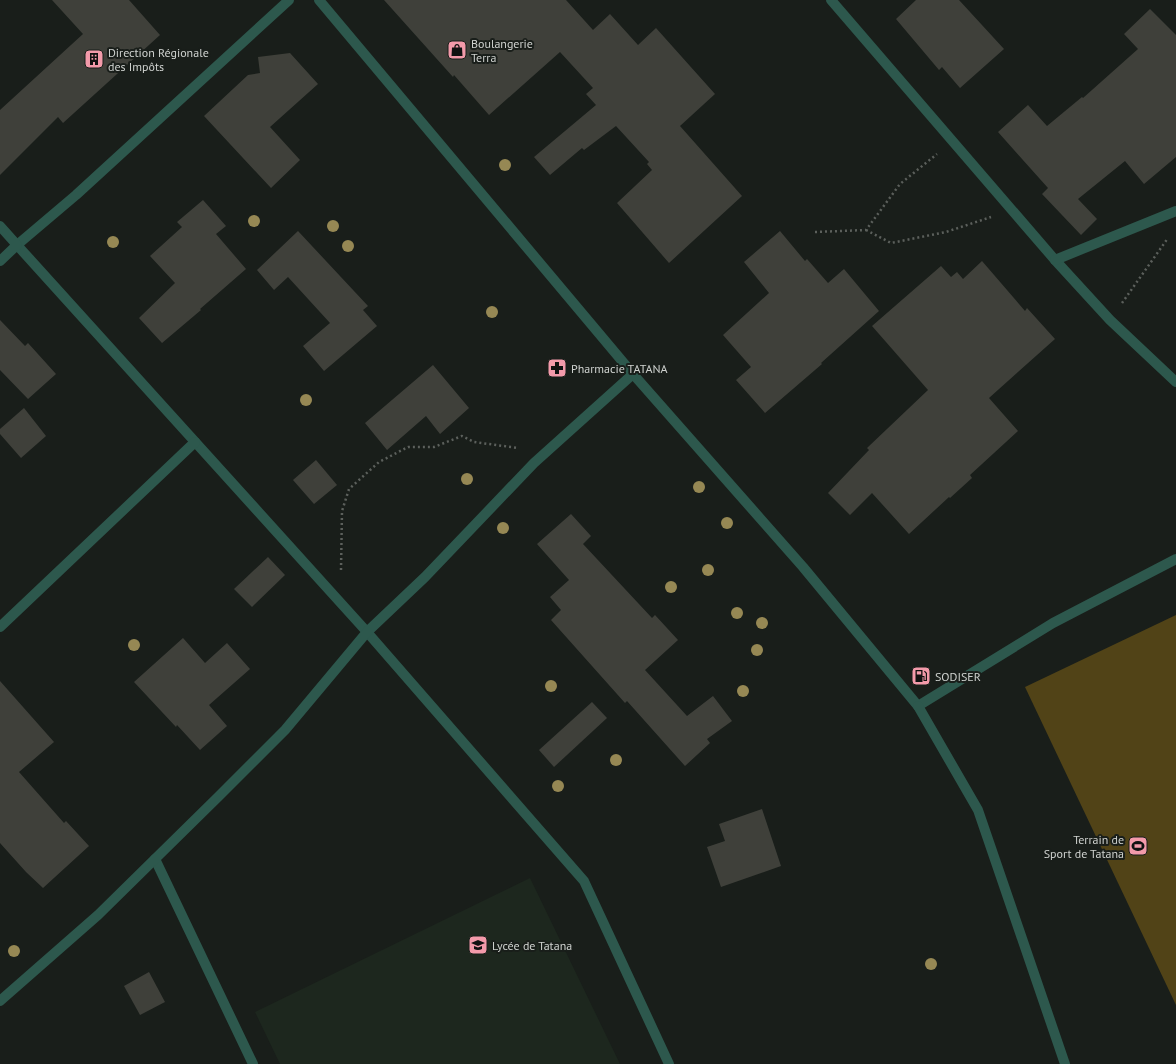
<svg xmlns="http://www.w3.org/2000/svg" width="1176" height="1064" font-family="'PT Sans',sans-serif">
  <rect width="100%" height="100%" fill="#191e1a"/>
  <!-- built -->
  <path fill="#1d271e" d="M530,878l90,186h-340l-25,-52z"/>
  <!-- green -->
  <path fill="#514317" d="M1176,615v390l-151,-318z"/>
  <!-- building -->
  <g fill="#3f403a">
    <path d="M52,0h77l31,35 -97,88 -5,-6 -58,58v-65l83,-76z"/>
    <path d="M384,0h182l27,30 17,-16 28,31 18,-17 59,66 -35,32 62,70 -73,67 -52,-60 35,-33 -5,-6 2,-2 -33,-36 -32,24 -2,-2 -32,27 -16,-18 62,-52 -10,-11 7,-6 -33,-36 -71,63 -35,-40 -1,2z"/>
    <path d="M916,0h43l45,49 -44,39 -18,-21 -3,3 -43,-51z"/>
    <path d="M1150,9l26,26v122l-32,27 -19,-23 -47,38 19,20 -16,16 -39,-41 6,-6 -50,-56 30,-27 19,21 35,-29 1,1 55,-49 -14,-15z"/>
    <path d="M290,53l28,31 -48,43 30,33 -29,28 -67,-72 44,-41 12,-2 -2,-16z"/>
    <path d="M203,200l23,26 -10,8 30,35 -46,40 1,1 -39,33 -23,-25 36,-35 -25,-27 32,-29 -5,-5z"/>
    <path d="M298,231l70,75 -5,4 14,16 -53,45 -21,-25 27,-23 -42,-46 -14,13 -17,-20z"/>
    <path d="M780,231l25,30 2,-2 21,24 16,-14 35,42 -58,52 1,1 -57,49 -29,-33 15,-13 -28,-32 46,-42 -25,-31z"/>
    <path d="M982,261l43,50 2,-3 28,31 -66,59 29,33 -48,44 2,3 -22,20 -1,-1 -40,37 -37,-41 -22,22 -22,-22 41,-43 -2,-2 61,-58 -56,-64 69,-60 10,11 6,-5 6,7z"/>
    <path d="M0,320l25,26 3,-3 28,31 -28,25 -28,-29z"/>
    <path d="M433,365l36,43 -29,26 -14,-18 -39,34 -22,-27z"/>
    <path d="M24,408l22,28 -25,22 -21,-24v-5z"/>
    <path d="M316,460l21,25 -23,19 -21,-24z"/>
    <path d="M571,514l20,22 -8,8 69,74 3,-3 23,25 -33,30 42,46 26,-20 19,25 -25,18 3,4 -25,23 -58,-65 -2,2 -74,-83 10,-10 -11,-13 19,-17 -32,-36z"/>
    <path d="M268,557l17,18 -33,32 -18,-18z"/>
    <path d="M183,638l22,25 22,-20 23,26 -41,36 18,21 -27,24 -23,-25 -1,2 -42,-45z"/>
    <path d="M0,681l54,61 -35,30 45,51 2,-2 23,25 -46,42 -17,-16 -26,-29z"/>
    <path d="M592,702l15,16 -53,49 -15,-17z"/>
    <path d="M762,809l19,57 -60,21 -14,-40 18,-6 -6,-17z"/>
    <path d="M149,972l16,30 -25,13 -16,-29z"/>
  </g>
  <g fill="none" stroke-linecap="round" stroke-linejoin="round">
    <!-- path -->
    <g stroke="#5c605c" stroke-width="2.5" stroke-dasharray="2 3" stroke-linecap="butt">
      <path d="M866,230l25,13 55,-11 45,-15"/>
      <path d="M815,232l51,-2 34,-46 37,-30"/>
      <path d="M1122,303l46,-65"/>
      <path d="M341,570l1,-59 7,-22 30,-27 29,-15h26l28,-11 12,6 44,6"/>
    </g>
    <!-- minor -->
    <g stroke="#2d584d" stroke-width="10">
      <path d="M289,0l-213,195 -59,50 350,387 217,249 85,183"/>
      <path d="M319,0l314,374 170,193 115,139 135,-83 123,-64"/>
      <path d="M831,0l224,260 55,60 66,62"/>
      <path d="M0,226l17,19 -17,16"/>
      <path d="M1055,260l121,-49"/>
      <path d="M0,627l195,-185"/>
      <path d="M918,706l60,104 87,254"/>
      <path d="M155,859l98,205"/>
      <path d="M0,1001l98,-86 120,-118 67,-67 82,-98 58,-55 109,-114 99,-89"/>
    </g>
  </g>
  <!-- trees -->
  <g fill="#968854">
    <circle cx="505" cy="165" r="6"/>
    <circle cx="254" cy="221" r="6"/>
    <circle cx="333" cy="226" r="6"/>
    <circle cx="113" cy="242" r="6"/>
    <circle cx="348" cy="246" r="6"/>
    <circle cx="492" cy="312" r="6"/>
    <circle cx="306" cy="400" r="6"/>
    <circle cx="467" cy="479" r="6"/>
    <circle cx="699" cy="487" r="6"/>
    <circle cx="727" cy="523" r="6"/>
    <circle cx="503" cy="528" r="6"/>
    <circle cx="708" cy="570" r="6"/>
    <circle cx="671" cy="587" r="6"/>
    <circle cx="737" cy="613" r="6"/>
    <circle cx="762" cy="623" r="6"/>
    <circle cx="134" cy="645" r="6"/>
    <circle cx="757" cy="650" r="6"/>
    <circle cx="551" cy="686" r="6"/>
    <circle cx="743" cy="691" r="6"/>
    <circle cx="616" cy="760" r="6"/>
    <circle cx="558" cy="786" r="6"/>
    <circle cx="14" cy="951" r="6"/>
    <circle cx="931" cy="964" r="6"/>
  </g>
  <!-- icons -->
  <defs>
    <symbol id="shop-square" viewBox="-11 -11 22 22"><rect x="-9" y="-9" width="18" height="18" rx="4" fill="#f39aaa" stroke="#191e1a"/><path d="M-5-2.5h2.3a2.7 3.5 0 0 1 5.4 0H5L5.5 6h-11ZM-1.5-2.5h3a1.5 2.3 0 0 0-3 0Z" fill="#111"/></symbol>
    <symbol id="building-square" viewBox="-11 -11 22 22"><rect x="-9" y="-9" width="18" height="18" rx="4" fill="#f39aaa" stroke="#191e1a"/><path d="M-4-6H4V6H1V3H-1V6H-4ZM-2.5-4.3h1.7v1.8h-1.7ZM.8-4.3h1.7v1.8H.8ZM-2.5-1h1.7V.8h-1.7ZM.8-1h1.7V.8H.8Z" fill="#111"/></symbol>
    <symbol id="pharmacy-square" viewBox="-11 -11 22 22"><rect x="-9" y="-9" width="18" height="18" rx="4" fill="#f39aaa" stroke="#191e1a"/><path d="M-2-6h4v4h4v4h-4v4h-4v-4h-4v-4h4Z" fill="#111"/></symbol>
    <symbol id="fuel-square" viewBox="-11 -11 22 22"><rect x="-9" y="-9" width="18" height="18" rx="4" fill="#f39aaa" stroke="#191e1a"/><path d="M-5.5-6h7V0h2V4h1.3V-2.5L3-4.5l.8-.8L6-3V5H2.5V1h-1V6h-7ZM-4.2-4.7v3.2H.2V-4.7Z" fill="#111"/></symbol>
    <symbol id="stadium-square" viewBox="-11 -11 22 22"><rect x="-9" y="-9" width="18" height="18" rx="4" fill="#f39aaa" stroke="#191e1a"/><path d="M0-5a6.5 5 0 1 0 0 10a6.5 5 0 1 0 0-10ZM-3.5-1.8h7v3.6h-7Z" fill="#111"/></symbol>
    <symbol id="school-square" viewBox="-11 -11 22 22"><rect x="-9" y="-9" width="18" height="18" rx="4" fill="#f39aaa" stroke="#191e1a"/><path d="M0-5L7-2L0 1L-7-2ZM-4 1L0 2.5L4 1V4Q0 6-4 4Z" fill="#111"/></symbol>
  </defs>
  <g fill-rule="evenodd">
    <use href="#shop-square" x="446" y="39" width="22" height="22"/>
    <use href="#building-square" x="83" y="48" width="22" height="22"/>
    <use href="#pharmacy-square" x="546" y="357" width="22" height="22"/>
    <use href="#fuel-square" x="910" y="665" width="22" height="22"/>
    <use href="#stadium-square" x="1127" y="835" width="22" height="22"/>
    <use href="#school-square" x="467" y="934" width="22" height="22"/>
  </g>
  <g text-anchor="middle" dominant-baseline="central" stroke-width="4" stroke-linejoin="round" paint-order="stroke">
    <!-- poi labels -->
    <g font-size="12" fill="#cfd2cf" stroke="#191e1a" text-anchor="start">
      <text x="471" y="43">Boulangerie<tspan x="471" dy="14">Terra</tspan></text>
      <text x="108" y="52">Direction Régionale<tspan x="108" dy="14">des Impôts</tspan></text>
      <text x="571" y="368">Pharmacie TATANA</text>
      <text x="935" y="676">SODISER</text>
      <text x="1124" y="839" text-anchor="end">Terrain de<tspan x="1124" dy="14">Sport de Tatana</tspan></text>
      <text x="492" y="945">Lycée de Tatana</text>
    </g>
  </g>
</svg>
